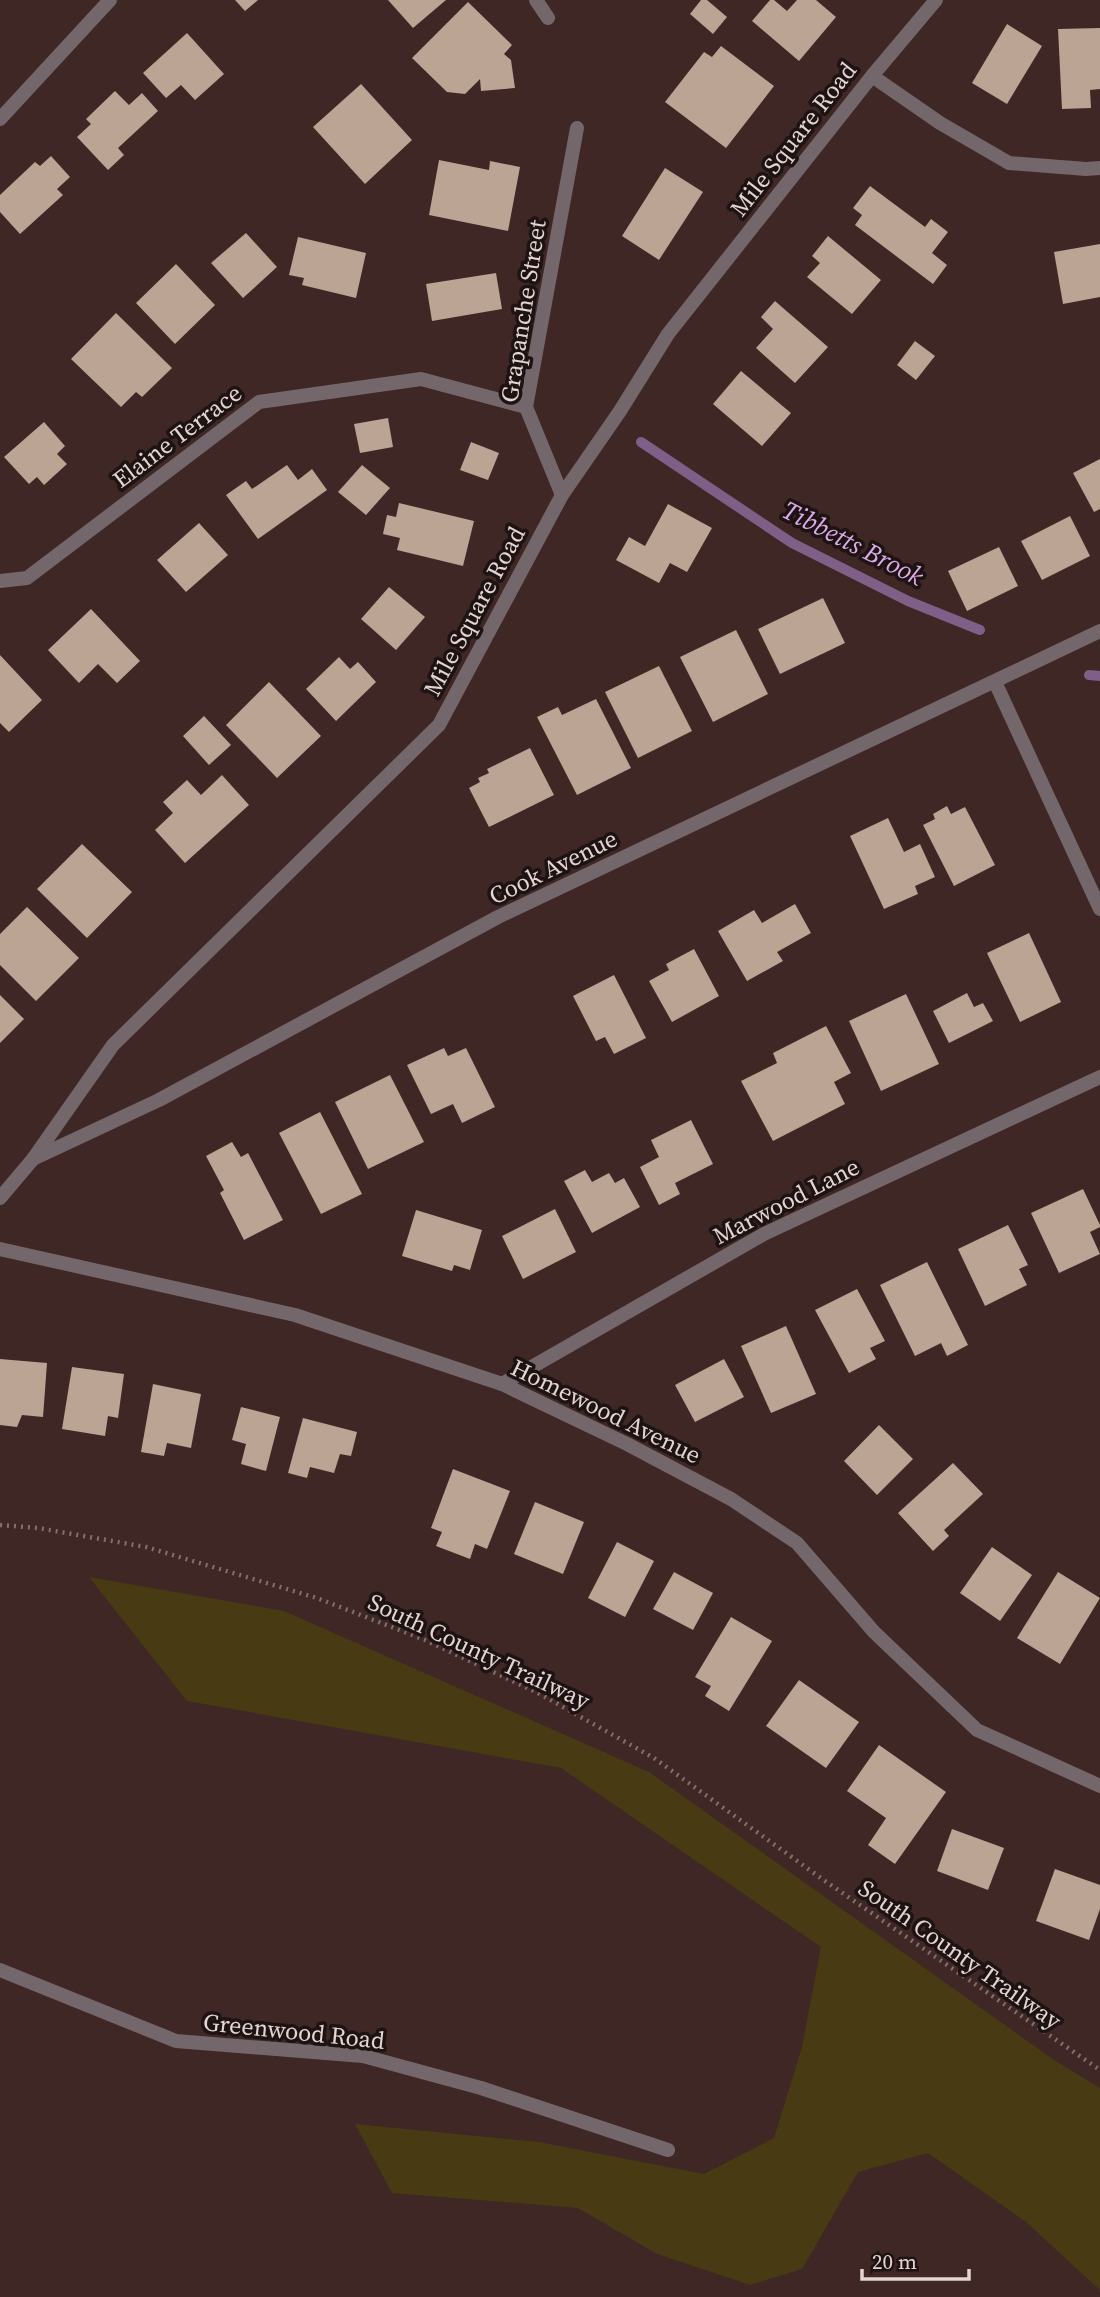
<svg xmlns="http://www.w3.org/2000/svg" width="1100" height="2297" font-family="'Source Serif 4',serif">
  <rect width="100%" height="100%" fill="#3e2724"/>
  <!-- green -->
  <path fill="#483b13" d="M89,1577l195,34 365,161 405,288 46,28v202l-74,-68 -98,-69 -70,19 -56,97 -52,16 -93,-31 -79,-46 -186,-15 -37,-69 184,18 165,32 70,-36 28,-91 19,-100 -260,-179 -374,-67z"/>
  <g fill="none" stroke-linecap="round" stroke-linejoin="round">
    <!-- stream -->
    <g stroke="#7f5f87" stroke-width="10">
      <path d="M641,442l151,101 116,58 72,29"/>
      <path d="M1089,675l11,1"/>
    </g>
  </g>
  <!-- building -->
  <g fill="#bba493">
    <path d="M235,0h23l-13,11z"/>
    <path d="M388,0h58l-33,28z"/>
    <path d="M701,0h6l20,17 -14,17 -23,-20z"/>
    <path d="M770,0h4l13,11 10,-11h19l20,17 -37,44 -47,-40z"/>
    <path d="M468,2l44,43 -8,9 7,6 4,28 -34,3 -1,-12 -15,15 -18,-2 -35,-34z"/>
    <path d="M1007,24l35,22 -35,58 -35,-21z"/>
    <path d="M1100,28v61l-10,1 1,18 -29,1 -4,-80z"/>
    <path d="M187,33l37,41 -29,26 -14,-15 -15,13 -23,-25z"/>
    <path d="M721,46l53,40 -48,62 -61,-46 39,-50 8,5z"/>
    <path d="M361,84l51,56 -47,44 -52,-57z"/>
    <path d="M115,91l14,14 13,-12 16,18 -40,37 6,7 -16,15 -31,-33 14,-13 -5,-5z"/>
    <path d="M51,156l19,21 -13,12 6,6 -43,39 -20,-22v-17l35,-33 5,4z"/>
    <path d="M439,160l50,10 1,-9 30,6 -12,64 -79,-16z"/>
    <path d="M665,168l38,24 -44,68 -37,-24z"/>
    <path d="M870,186l55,41 6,-8 17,13 -16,21 15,12 -14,19 -78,-59 7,-10 -9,-7z"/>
    <path d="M246,233l31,34 -34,31 -32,-35z"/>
    <path d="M828,236l53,44 -29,34 -45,-37 13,-14 -8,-7z"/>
    <path d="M298,237l68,16 -10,45 -54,-13 2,-7 -15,-3z"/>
    <path d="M1100,244v53l-37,7 -9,-52z"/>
    <path d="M176,264l39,41 -40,39 -39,-41z"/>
    <path d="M496,273l6,36 -70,12 -6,-37z"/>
    <path d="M775,301l53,46 -33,36 -39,-35 17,-19 -12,-12z"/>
    <path d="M116,313l56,55 -30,29 -6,-5 -15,15 -50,-48z"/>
    <path d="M915,341l20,15 -19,24 -19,-15z"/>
    <path d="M741,371l50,42 -29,33 -49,-42z"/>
    <path d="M388,418l5,29 -33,6 -6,-29z"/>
    <path d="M44,422l21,24 -8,8 10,10 -23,21 -7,-8 -8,7 -25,-27z"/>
    <path d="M471,442l28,11 -11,27 -28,-10z"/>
    <path d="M1100,459v50l-6,3 -21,-39z"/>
    <path d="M287,465l11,15 14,-11 15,21 -69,49 -32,-44 20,-14 6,8z"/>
    <path d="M362,465l28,23 -24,27 -28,-23z"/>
    <path d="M399,503l75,18 -11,45 -66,-16 3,-12 -17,-4 4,-19 9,2z"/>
    <path d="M668,504l44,24 -25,44 -17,-9 -11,20 -43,-23 13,-23 16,9z"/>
    <path d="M1070,516l20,40 -48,24 -21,-39z"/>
    <path d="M199,523l29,32 -42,37 -29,-32z"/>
    <path d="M999,547l19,39 -51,25 -19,-40z"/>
    <path d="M389,587l36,30 -29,33 -35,-31z"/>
    <path d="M823,598l22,45 -65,31 -22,-45z"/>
    <path d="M91,609l49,52 -23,22 -19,-19 -19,19 -31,-33z"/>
    <path d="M736,630l32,64 -55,28 -33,-65z"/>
    <path d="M0,655l42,45 -33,32 -9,-9z"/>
    <path d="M339,657l11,12 8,-7 18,20 -40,39 -30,-32z"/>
    <path d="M659,666l33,65 -54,27 -33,-66z"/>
    <path d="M269,682l52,54 -44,42 -51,-53z"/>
    <path d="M596,699l35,69 -54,27 -40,-78 21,-10 4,8z"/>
    <path d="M204,716l27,29 -22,20 -26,-29z"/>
    <path d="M530,748l24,47 -65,32 -20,-39 11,-6 -2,-4 11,-5 -2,-4z"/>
    <path d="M222,775l27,30 -64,58 -30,-33 18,-17 -10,-11 24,-22 14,15z"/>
    <path d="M947,806l4,8 14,-7 30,58 -41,21 -31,-61 12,-6 -2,-5z"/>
    <path d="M888,818l16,34 16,-8 15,33 -20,9 3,8 -34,15 -34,-73z"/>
    <path d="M82,844l50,48 -45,46 -50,-49z"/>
    <path d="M795,904l16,29 -34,19 6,9 -36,20 -29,-50 36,-21 8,13z"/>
    <path d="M27,907l52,51 -43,43 -36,-36v-31z"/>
    <path d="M1029,933l32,69 -41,20 -33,-69z"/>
    <path d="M694,949l25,47 -47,26 -23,-41 20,-11 -3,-6z"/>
    <path d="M614,975l32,63 -32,16 -9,-17 -9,4 -23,-45z"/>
    <path d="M967,993l7,14 9,-4 10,18 -44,22 -16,-32z"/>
    <path d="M906,994l33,70 -58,27 -32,-70z"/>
    <path d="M0,995l24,24 -24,24z"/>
    <path d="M826,1026l25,47 -17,9 11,22 -72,37 -32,-60 36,-18 -4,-10z"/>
    <path d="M444,1048l4,8 18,-8 29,59 -33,16 -9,-19 -22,10 -24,-49z"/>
    <path d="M390,1075l34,67 -56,27 -33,-67z"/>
    <path d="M320,1112l42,82 -41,20 -42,-81z"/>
    <path d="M691,1120l22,44 -38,19 5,11 -21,11 -19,-38 19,-10 -8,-17z"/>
    <path d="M232,1142l9,15 7,-4 35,67 -39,20 -24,-47 4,-3 -18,-34z"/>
    <path d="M585,1170l7,12 17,-9 6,10 9,-5 16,29 -48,26 -28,-52z"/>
    <path d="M1083,1189l17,36v2l-10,5 10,22 -41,19 -28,-60z"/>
    <path d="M555,1209l21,43 -53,27 -21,-43z"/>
    <path d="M416,1210l66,20 -12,40 -16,-5 -2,6 -50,-15z"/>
    <path d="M1008,1225l20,40 -9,4 8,16 -42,21 -27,-57z"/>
    <path d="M927,1262l41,83 -21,11 -6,-13 -26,13 -35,-71z"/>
    <path d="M857,1289l28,52 -15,7 6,11 -27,14 -34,-63z"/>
    <path d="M786,1326l30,68 -45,19 -30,-67z"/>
    <path d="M0,1359l47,4 -4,54 -21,-2 -5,12 -17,-2z"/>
    <path d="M724,1359l20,38 -49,25 -20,-37z"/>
    <path d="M72,1367l52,7 -6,44 -10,-2 -3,20 -43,-7z"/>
    <path d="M153,1384l48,10 -10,54 -24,-5 -3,13 -23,-4z"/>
    <path d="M241,1407l39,10 -14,54 -25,-7 5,-20 -14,-4z"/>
    <path d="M303,1418l54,14 -6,24 -11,-2 -6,19 -24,-6 -3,11 -19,-5z"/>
    <path d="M879,1425l34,34 -36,36 -33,-34z"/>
    <path d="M953,1463l30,31 -39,36 5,6 -16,15 -35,-38z"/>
    <path d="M453,1469l57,22 -23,58 -12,-5 -5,15 -34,-13 6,-14 -11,-4z"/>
    <path d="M535,1502l49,20 -21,52 -49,-20z"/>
    <path d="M617,1542l37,19 -29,56 -37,-19z"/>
    <path d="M992,1547l40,28 -32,46 -40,-28z"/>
    <path d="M674,1572l39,21 -20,37 -40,-21z"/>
    <path d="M1058,1572l42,26 -40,66 -43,-26z"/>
    <path d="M731,1617l41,24 -43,70 -24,-15 6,-10 -16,-9z"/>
    <path d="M799,1680l60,42 -33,46 -60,-42z"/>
    <path d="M879,1745l67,47 -51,72 -27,-19 18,-27 -39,-27z"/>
    <path d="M952,1829l52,19 -16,42 -51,-19z"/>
    <path d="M1055,1869l45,16v24l-11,31 -53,-19z"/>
  </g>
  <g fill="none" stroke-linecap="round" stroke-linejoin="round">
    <!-- path -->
    <path stroke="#836f6c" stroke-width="4.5" stroke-dasharray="2 5" stroke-linecap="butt" d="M0,1525l38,3 108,19 171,51 108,42 113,53 116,65 171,123 275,189"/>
    <!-- minor -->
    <g stroke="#73676c" stroke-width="14">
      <path d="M536,0l12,18"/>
      <path d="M872,76l68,47 69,40 77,6 14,-1"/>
      <path d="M0,119l110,-119"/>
      <path d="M562,495l-36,-88 51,-279"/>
      <path d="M0,581l27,-3 232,-176 162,-23 105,28"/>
      <path d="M995,682l105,227"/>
      <path d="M33,1159l126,-59 339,-183 602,-286"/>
      <path d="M0,1249l295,66 207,69 125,60 104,55 66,44 77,89 103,98 123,56"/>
      <path d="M502,1384l262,-150 336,-157"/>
      <path d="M0,1970l176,71 187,15 118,32 187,62"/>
    </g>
    <!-- tertiary -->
    <path stroke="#73676c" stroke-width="14" d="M0,1198l33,-39 80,-114 326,-320 123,-230 58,-84 48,-77 204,-258 64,-76"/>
  </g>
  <g text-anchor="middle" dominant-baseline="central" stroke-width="7" stroke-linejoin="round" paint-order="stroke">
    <!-- street labels -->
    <g font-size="24" fill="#e4d4d2" stroke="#1d1312">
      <text transform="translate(793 139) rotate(-52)">Mile Square Road</text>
      <text transform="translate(523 311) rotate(-81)">Grapanche Street</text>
      <text transform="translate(177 436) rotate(-37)">Elaine Terrace</text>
      <text transform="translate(474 611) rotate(-62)">Mile Square Road</text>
      <text transform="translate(553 867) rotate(-26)">Cook Avenue</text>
      <text transform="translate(786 1201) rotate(-27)">Marwood Lane</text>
      <text transform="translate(606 1411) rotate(26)">Homewood Avenue</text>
      <text transform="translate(479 1651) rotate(25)">South County Trailway</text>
      <text transform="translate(960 1954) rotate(35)">South County Trailway</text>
      <text transform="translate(294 2031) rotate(6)">Greenwood Road</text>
    </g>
    <!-- water labels -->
    <g font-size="26" font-style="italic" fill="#deabea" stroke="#1d1312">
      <text transform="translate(853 543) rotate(27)">Tibbetts Brook</text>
    </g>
  </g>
  <!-- scale -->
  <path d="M862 2269v10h107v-10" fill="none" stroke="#e4d4d2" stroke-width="3.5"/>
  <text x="872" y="2269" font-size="21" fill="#e4d4d2" stroke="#1d1312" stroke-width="5" paint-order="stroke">20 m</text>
</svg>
